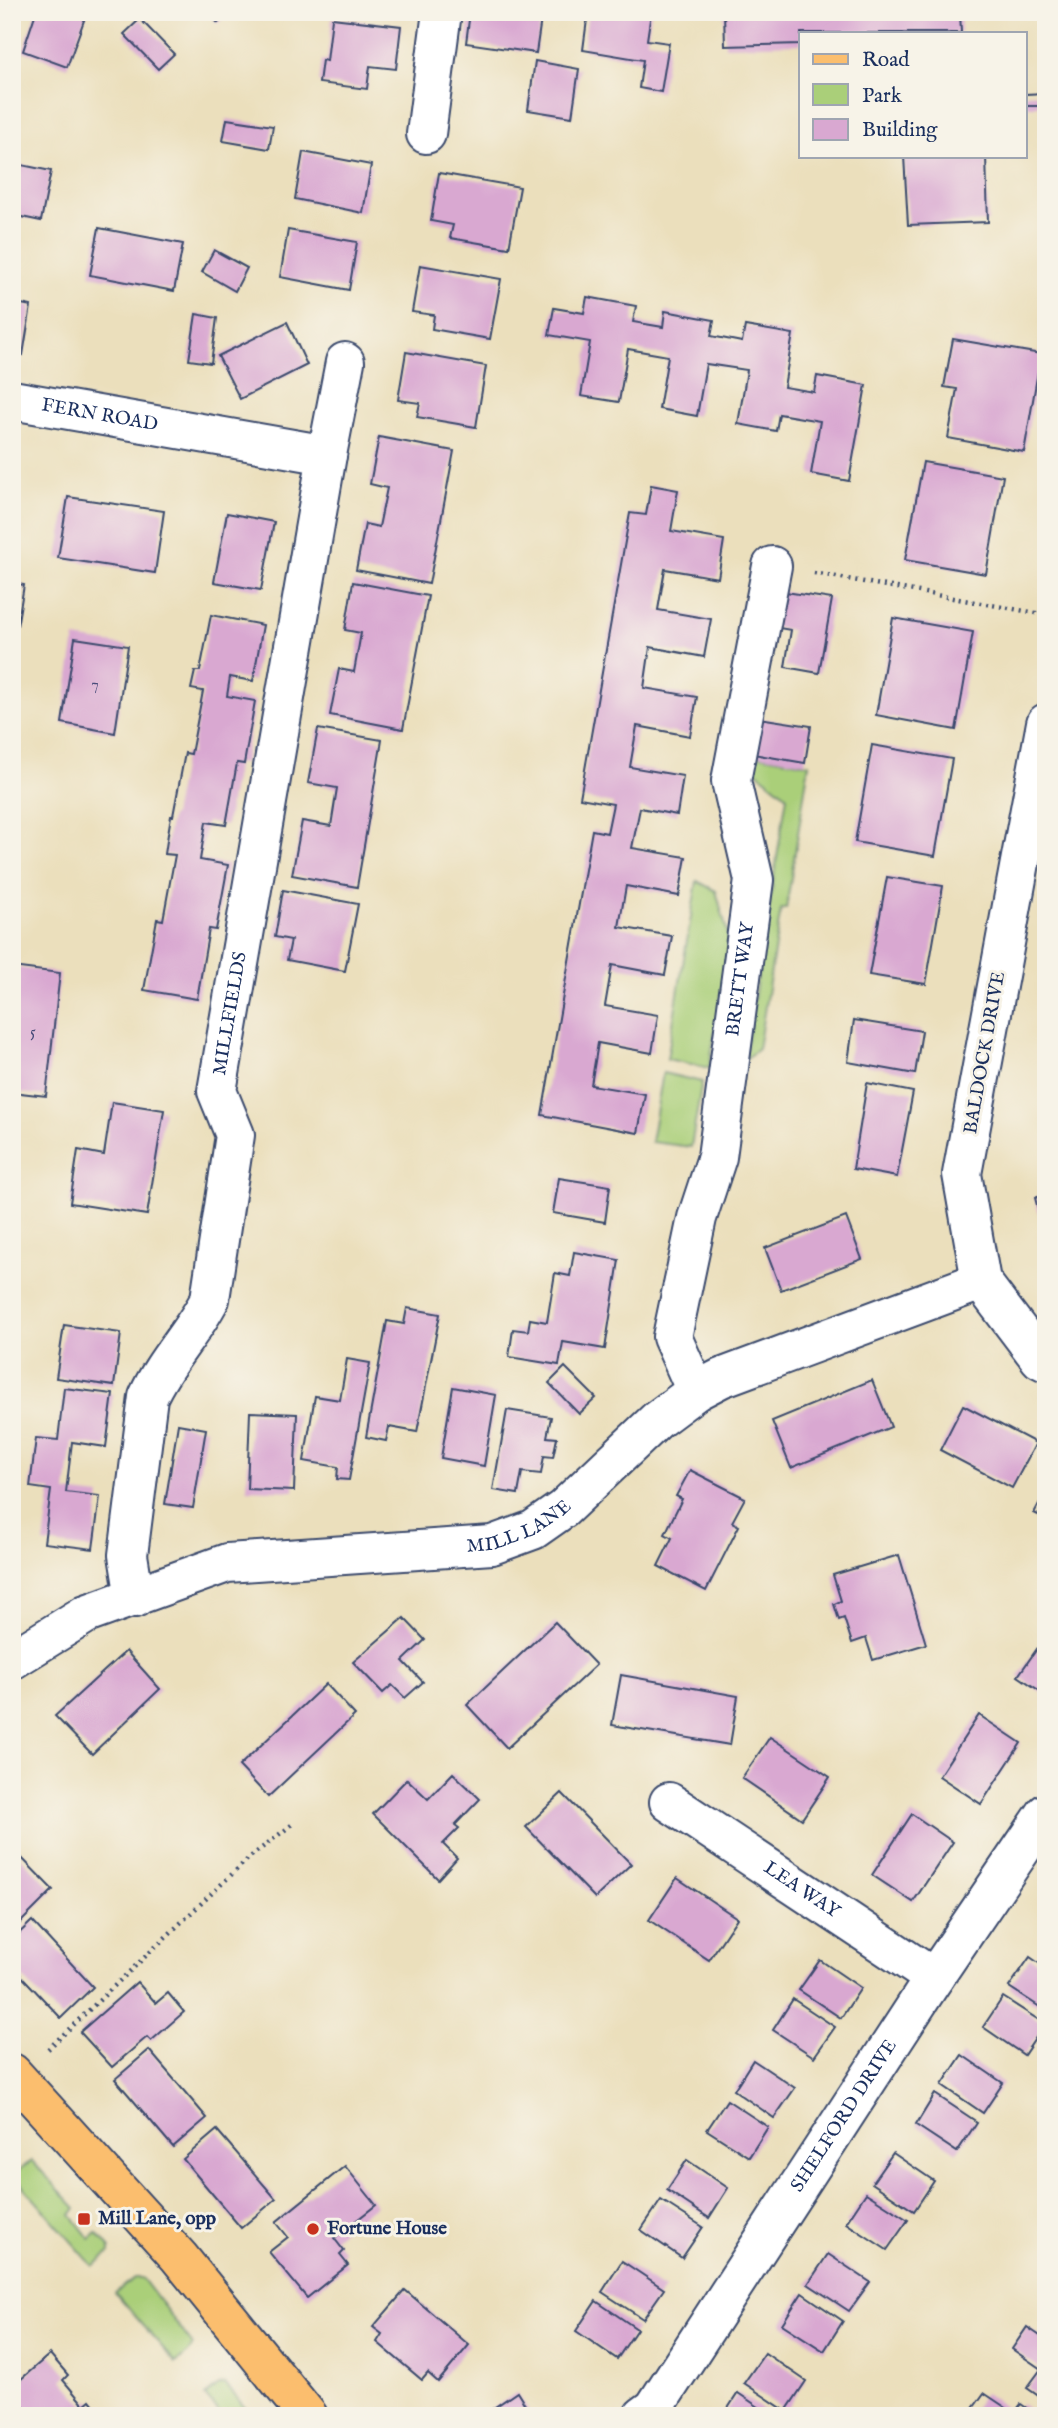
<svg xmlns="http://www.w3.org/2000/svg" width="1058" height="2428" font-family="'IM FELL English',serif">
  <rect width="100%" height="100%" fill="#f7f3e8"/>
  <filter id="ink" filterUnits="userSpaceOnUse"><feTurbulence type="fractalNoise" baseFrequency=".0143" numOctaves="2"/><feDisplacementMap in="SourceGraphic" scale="14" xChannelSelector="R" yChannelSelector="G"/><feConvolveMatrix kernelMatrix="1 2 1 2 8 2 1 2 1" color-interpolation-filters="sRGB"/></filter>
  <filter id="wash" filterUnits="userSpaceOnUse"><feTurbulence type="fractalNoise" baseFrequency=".00686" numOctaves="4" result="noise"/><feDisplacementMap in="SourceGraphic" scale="28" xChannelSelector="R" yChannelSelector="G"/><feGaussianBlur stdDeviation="1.57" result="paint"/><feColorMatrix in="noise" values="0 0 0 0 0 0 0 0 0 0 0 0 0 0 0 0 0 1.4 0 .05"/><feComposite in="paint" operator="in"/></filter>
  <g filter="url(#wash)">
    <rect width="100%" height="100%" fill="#ebdfbc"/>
    <!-- green -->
    <g fill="#aacf79" stroke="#627f6c" stroke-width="2">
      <path d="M753,754l56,10 -23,145h-5l-23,140 -14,11 43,-264 -36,-29z"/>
      <path d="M697,881l19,10 14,51 -21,126 -42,-9z"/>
      <path d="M663,1073l39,9 -11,65 -40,-5z"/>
      <path d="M32,2161l44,47 -5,7 19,24 7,-6 13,15v5l-17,13 -81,-92z"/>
      <path d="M135,2278h7l51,67 -4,7 -13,11 -61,-70z"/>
      <path d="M225,2384l27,32h-30l-17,-20 14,-11z"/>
    </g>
    <g id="blocks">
      <!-- building -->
      <g fill="#d9a8d1">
        <path d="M36,12h51l-20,55 -44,-16z"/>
        <path d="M207,12h23l-12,11z"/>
        <path d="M470,12h72l-6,41 -70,-10z"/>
        <path d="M588,12l63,1 -4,27 22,3 -8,49 -22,-4 4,-28 -60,-10z"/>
        <path d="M724,12h236l1,21h-160v11l-76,2z"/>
        <path d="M332,18l69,8 -5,43 -26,-3 -3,23 -48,-6 3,-23 5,1z"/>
        <path d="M140,19l34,35 -16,15 -34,-35z"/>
        <path d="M535,61l44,8 -7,48 -44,-7z"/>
        <path d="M1046,93v13h-21v-12z"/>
        <path d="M227,119l46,7 -4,23 -46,-8z"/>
        <path d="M303,152l68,13 -8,48 -68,-14z"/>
        <path d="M904,156h82l2,66 -80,3z"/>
        <path d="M12,163l39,8 -10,50 -29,-6z"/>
        <path d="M439,173l81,14 -11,61 -59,-10 3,-13 -22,-4z"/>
        <path d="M99,228l84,16 -9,47 -84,-16z"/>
        <path d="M288,230l69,12 -8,48 -69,-13z"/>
        <path d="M214,250l33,18 -12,23 -33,-19z"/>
        <path d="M420,265l81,14 -11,60 -58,-10 2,-14 -22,-3z"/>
        <path d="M587,297l49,9 -3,16 30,5 2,-16 49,9 -3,16 31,6 3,-16 48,8 -9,53 30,5 3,-16 49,9 -17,96 -38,-7 9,-53 -41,-7 -3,17 -38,-7 9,-54 -41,-6 -9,52 -38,-7 9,-53 -40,-7 -9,53 -38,-6 9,-54 -41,-7 5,-27 30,5z"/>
        <path d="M12,302l19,4 -8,49 -11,-2z"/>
        <path d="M196,314l21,4 -6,45 -22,-3z"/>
        <path d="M287,322l20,43 -67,34 -22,-43z"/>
        <path d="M953,339l88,15 -17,98 -76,-14 9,-49 -13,-2z"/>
        <path d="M406,352l80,14 -10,61 -59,-10 3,-14 -22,-3z"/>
        <path d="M379,437l75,14 -25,133 -73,-14 9,-46 14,3 8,-39 -17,-4z"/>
        <path d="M923,462l80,14 -17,98 -81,-14z"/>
        <path d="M651,485l27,5 -7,41 53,9 -6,38 -53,-9 -7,41 53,9 -7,38 -54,-10 -6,41 53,9 -7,39 -53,-10 -7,41 53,9 -6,39 -37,-7 -8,40 54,9 -7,39 -53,-10 -7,41 53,9 -7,39 -53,-10 -7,41 53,9 -6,38 -54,-10 -7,42 54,9 -7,39 -96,-18 50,-285 15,3 6,-29 -33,-6 50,-285 16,2z"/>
        <path d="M68,497l96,14 -9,62 -97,-15z"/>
        <path d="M227,513l47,9 -13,68 -47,-8z"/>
        <path d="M353,582l75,14 -25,133 -73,-14 9,-46 15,3 7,-39 -16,-3z"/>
        <path d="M12,583l12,2 -10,60h-2z"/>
        <path d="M779,591l53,8 -13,74 -34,-6 6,-37 -18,-3z"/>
        <path d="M211,615l52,10 -10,56 -23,-4 -3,19 28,5 -11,63 -7,-1 -11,62 -20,-3 -6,38 28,5 -12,65 -7,-1 -12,70 -53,-9 13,-71 6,1 12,-65 -10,-1 3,-20 3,-18h2l12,-63 6,1 12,-63 -12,-2 4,-18h5z"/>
        <path d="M893,618l80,14 -17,98 -80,-15z"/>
        <path d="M75,638l53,8 -13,87 -53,-10z"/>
        <path d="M759,718l52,8 -6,37 -52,-9z"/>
        <path d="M318,729l64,11 -25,147 -65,-12 10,-54 29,5 6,-38 -29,-5z"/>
        <path d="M872,745l80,14 -17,97 -80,-14z"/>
        <path d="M887,877l56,9 -17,98 -57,-9z"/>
        <path d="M283,890l75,14 -13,67 -58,-11 4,-20 -16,-3z"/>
        <path d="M12,967l48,6 -14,123 -34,-4z"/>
        <path d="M854,1020l68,11 -7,43 -67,-12z"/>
        <path d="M867,1083l46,9 -16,85 -44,-8z"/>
        <path d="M112,1102l52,8 -17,105 -77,-12 8,-53 26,5z"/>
        <path d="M559,1178l51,8 -5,36 -52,-9z"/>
        <path d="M1046,1194v41h-1l-10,-37z"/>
        <path d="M846,1217l16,42 -81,31 -16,-42z"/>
        <path d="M574,1252l45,8 -14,89 -42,-7 -4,23 -50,-8 4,-28 15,2 2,-12 17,3 8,-49 15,3z"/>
        <path d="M407,1308l33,6 -23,118 -28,-5 -3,14 -20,-4 21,-116 17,3z"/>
        <path d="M64,1325l57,8 -7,53 -58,-8z"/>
        <path d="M347,1359l23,4 -21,117 -12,-1 1,-12 -34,-6 11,-65 25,4z"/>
        <path d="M565,1367l31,31 -17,16 -30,-31z"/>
        <path d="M872,1380l19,47 -100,41 -19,-47z"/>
        <path d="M453,1387l43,8 -12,71 -43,-8z"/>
        <path d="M64,1388l49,6 -7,53 -34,-5 -6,50 34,4 -7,53 -49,-6 7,-53 -21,-3 6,-49 22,2z"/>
        <path d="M963,1405l73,38 -24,45 -72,-38z"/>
        <path d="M507,1410l44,7 -4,20 10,1 -4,19 -9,-1 -3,18 -19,-2 -4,22 -25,-4z"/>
        <path d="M250,1412l47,2 -3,77 -47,-2z"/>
        <path d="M178,1424l28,5 -13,79 -28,-4z"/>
        <path d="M690,1470l55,28 -13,24 7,4 -33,65 -48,-25 14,-28 -7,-4 17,-35 -6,-3z"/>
        <path d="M1046,1491v28l-12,-6z"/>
        <path d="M899,1555l27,89 -53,16 -7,-22 -14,5 -8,-25 -5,2 -5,-16 7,-3 -8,-26z"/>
        <path d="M404,1618l21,22 -22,21 20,21 -18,16 -13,-13 -9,8 -30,-31z"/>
        <path d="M555,1622l41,43 -89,83 -40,-43z"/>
        <path d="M1039,1646l7,5v44l-28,-19z"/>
        <path d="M126,1651l34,38 -68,65 -37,-38z"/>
        <path d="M621,1675l117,21 -8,49 -118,-20z"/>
        <path d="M326,1684l29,31 -87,82 -29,-31z"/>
        <path d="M979,1715l42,28 -40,61 -42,-28z"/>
        <path d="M770,1737l60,40 -28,42 -60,-41z"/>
        <path d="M453,1773l27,26 -25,26 4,3 -16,16 14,14 -19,21 -65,-65 34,-35 21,20z"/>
        <path d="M562,1793l69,71 -36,34 -69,-71z"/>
        <path d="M912,1814l41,28 -40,60 -41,-27z"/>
        <path d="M14,1850l39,40 -41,41v-78z"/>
        <path d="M677,1878l60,40 -28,42 -60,-40z"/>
        <path d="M32,1921l61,66 -32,31 -49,-52v-26z"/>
        <path d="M1030,1957l16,11v43l-37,-24z"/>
        <path d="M820,1960l41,28 -20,30 -42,-28z"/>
        <path d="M137,1982l19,21 12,-10 16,19 -33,29 -4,-4 -35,30 -32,-35z"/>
        <path d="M1003,1997l42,27 -21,31 -41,-28z"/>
        <path d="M793,1999l42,28 -21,30 -41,-27z"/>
        <path d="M149,2050l58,68 -34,29 -58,-68z"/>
        <path d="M962,2055l41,28 -20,30 -41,-28z"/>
        <path d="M753,2060l42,28 -21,30 -40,-28z"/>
        <path d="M935,2094l42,28 -20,30 -41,-27z"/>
        <path d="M727,2100l41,27 -19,30 -42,-27z"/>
        <path d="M217,2130l59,69 -35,29 -58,-69z"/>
        <path d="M893,2153l41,28 -20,30 -42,-28z"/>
        <path d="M687,2160l41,28 -19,30 -42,-28z"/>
        <path d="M345,2166l31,39 -42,33 10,13 -4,4 8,10 -41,33 -38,-46 19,-15 -12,-15z"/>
        <path d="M866,2193l42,27 -21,30 -41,-27z"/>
        <path d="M661,2200l42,27 -21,31 -41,-28z"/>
        <path d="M828,2254l42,28 -21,29 -41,-27z"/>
        <path d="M622,2261l42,28 -21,30 -41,-27z"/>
        <path d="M405,2290l64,55 -31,37 -10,-9 -6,7 -45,-38 5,-8 -9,-7z"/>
        <path d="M802,2293l41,28 -19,30 -42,-27z"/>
        <path d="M596,2301l41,28 -20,30 -41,-28z"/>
        <path d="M1027,2327l19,13v61l-19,-13 14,-19 -29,-20z"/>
        <path d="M765,2353l41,28 -20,30 -42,-28z"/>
        <path d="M50,2354l18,21 -5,5 21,25 6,-5 13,16h-71l-20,-23v-6z"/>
        <path d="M517,2392l15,24h-50z"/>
        <path d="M738,2393l34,23h-49z"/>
        <path d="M984,2393l30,20 7,-9 17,12h-67l-2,-2z"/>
      </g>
    </g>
  </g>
  <g filter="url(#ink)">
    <use href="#blocks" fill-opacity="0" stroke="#3a496c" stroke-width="2"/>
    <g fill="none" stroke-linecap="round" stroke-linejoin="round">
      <defs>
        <g id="minor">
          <path d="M426,134l16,-122"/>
          <path id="s1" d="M12,400l315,55"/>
          <path d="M1046,723l-84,451 19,107 59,78 6,3"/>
          <path id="s2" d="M696,1391l-24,-54 25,-119 20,-61 37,-277 -23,-99 41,-215"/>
          <path id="s3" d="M135,1598l-7,-43 20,-158c16,-36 44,-63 62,-98l25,-164 -18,-44 110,-636 18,-93"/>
          <path id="s4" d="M12,1660l74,-46 141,-51 265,-18 41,-15 30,-21 94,-89 39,-29 25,-13 260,-97"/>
          <path id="s5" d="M669,1802l265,176"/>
          <path id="s6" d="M643,2416l11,-8 280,-430 112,-165"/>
        </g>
        <path id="major" d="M12,2073l167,184 129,159"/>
      </defs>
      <!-- minor casing -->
      <use href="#minor" stroke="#3a496c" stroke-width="42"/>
      <!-- major casing -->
      <use href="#major" stroke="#3a496c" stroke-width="42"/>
      <!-- path -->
      <g stroke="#3a496c" stroke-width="4.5" stroke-dasharray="2 5" stroke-linecap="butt">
        <path d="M814,573l222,40 10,6"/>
        <path d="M48,2049l202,-192 44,-34"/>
      </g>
      <!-- minor -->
      <use href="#minor" stroke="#fff" stroke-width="38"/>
      <!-- major -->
      <use href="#major" stroke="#fbbe6e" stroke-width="38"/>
    </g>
  </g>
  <!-- markers -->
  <g fill="#c8321e" stroke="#f7f3e8" stroke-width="2.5">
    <rect x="77" y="2212" width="14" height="14" rx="3.5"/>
    <circle cx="313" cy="2229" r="7"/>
  </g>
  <g text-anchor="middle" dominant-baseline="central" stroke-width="6" stroke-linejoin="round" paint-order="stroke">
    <!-- number labels -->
    <g font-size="16" fill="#4a4d7b">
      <text x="95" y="685">7</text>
      <text x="33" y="1033">5</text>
    </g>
    <!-- street labels -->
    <g font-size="19" fill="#1b2f5e" stroke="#f7f3e8">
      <text stroke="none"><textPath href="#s1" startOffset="89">FERN ROAD</textPath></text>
      <text stroke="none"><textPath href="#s2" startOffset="424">BRETT WAY</textPath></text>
      <text stroke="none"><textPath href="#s3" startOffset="611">MILLFIELDS</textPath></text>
      <text transform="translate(985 1053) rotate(-80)">BALDOCK DRIVE</text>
      <text stroke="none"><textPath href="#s4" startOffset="534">MILL LANE</textPath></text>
      <text stroke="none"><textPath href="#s5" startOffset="159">LEA WAY</textPath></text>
      <text stroke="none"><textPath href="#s6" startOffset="362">SHELFORD DRIVE</textPath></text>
    </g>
    <!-- poi labels -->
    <g font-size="19" font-weight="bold" fill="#1b2f5e" stroke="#f7f3e8" text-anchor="start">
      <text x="98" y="2219">Mill Lane, opp</text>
      <text x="327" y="2229">Fortune House</text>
    </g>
  </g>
  <!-- margin -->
  <rect width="1058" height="2428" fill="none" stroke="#f7f3e8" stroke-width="42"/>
  <!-- legend -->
  <rect x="799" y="32" width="228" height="126" fill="#f7f3e8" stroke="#9fa5b1" stroke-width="2"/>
  <rect x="813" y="54" width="35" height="10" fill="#fbbe6e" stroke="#9fa5b1" stroke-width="2"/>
  <text x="862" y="66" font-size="21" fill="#1b2f5e">Road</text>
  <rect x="813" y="84" width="35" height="21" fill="#aacf79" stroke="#9fa5b1" stroke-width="2"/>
  <text x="862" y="102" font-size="21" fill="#1b2f5e">Park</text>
  <rect x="813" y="119" width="35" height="21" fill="#d9a8d1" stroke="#9fa5b1" stroke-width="2"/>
  <text x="862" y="136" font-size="21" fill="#1b2f5e">Building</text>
</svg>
